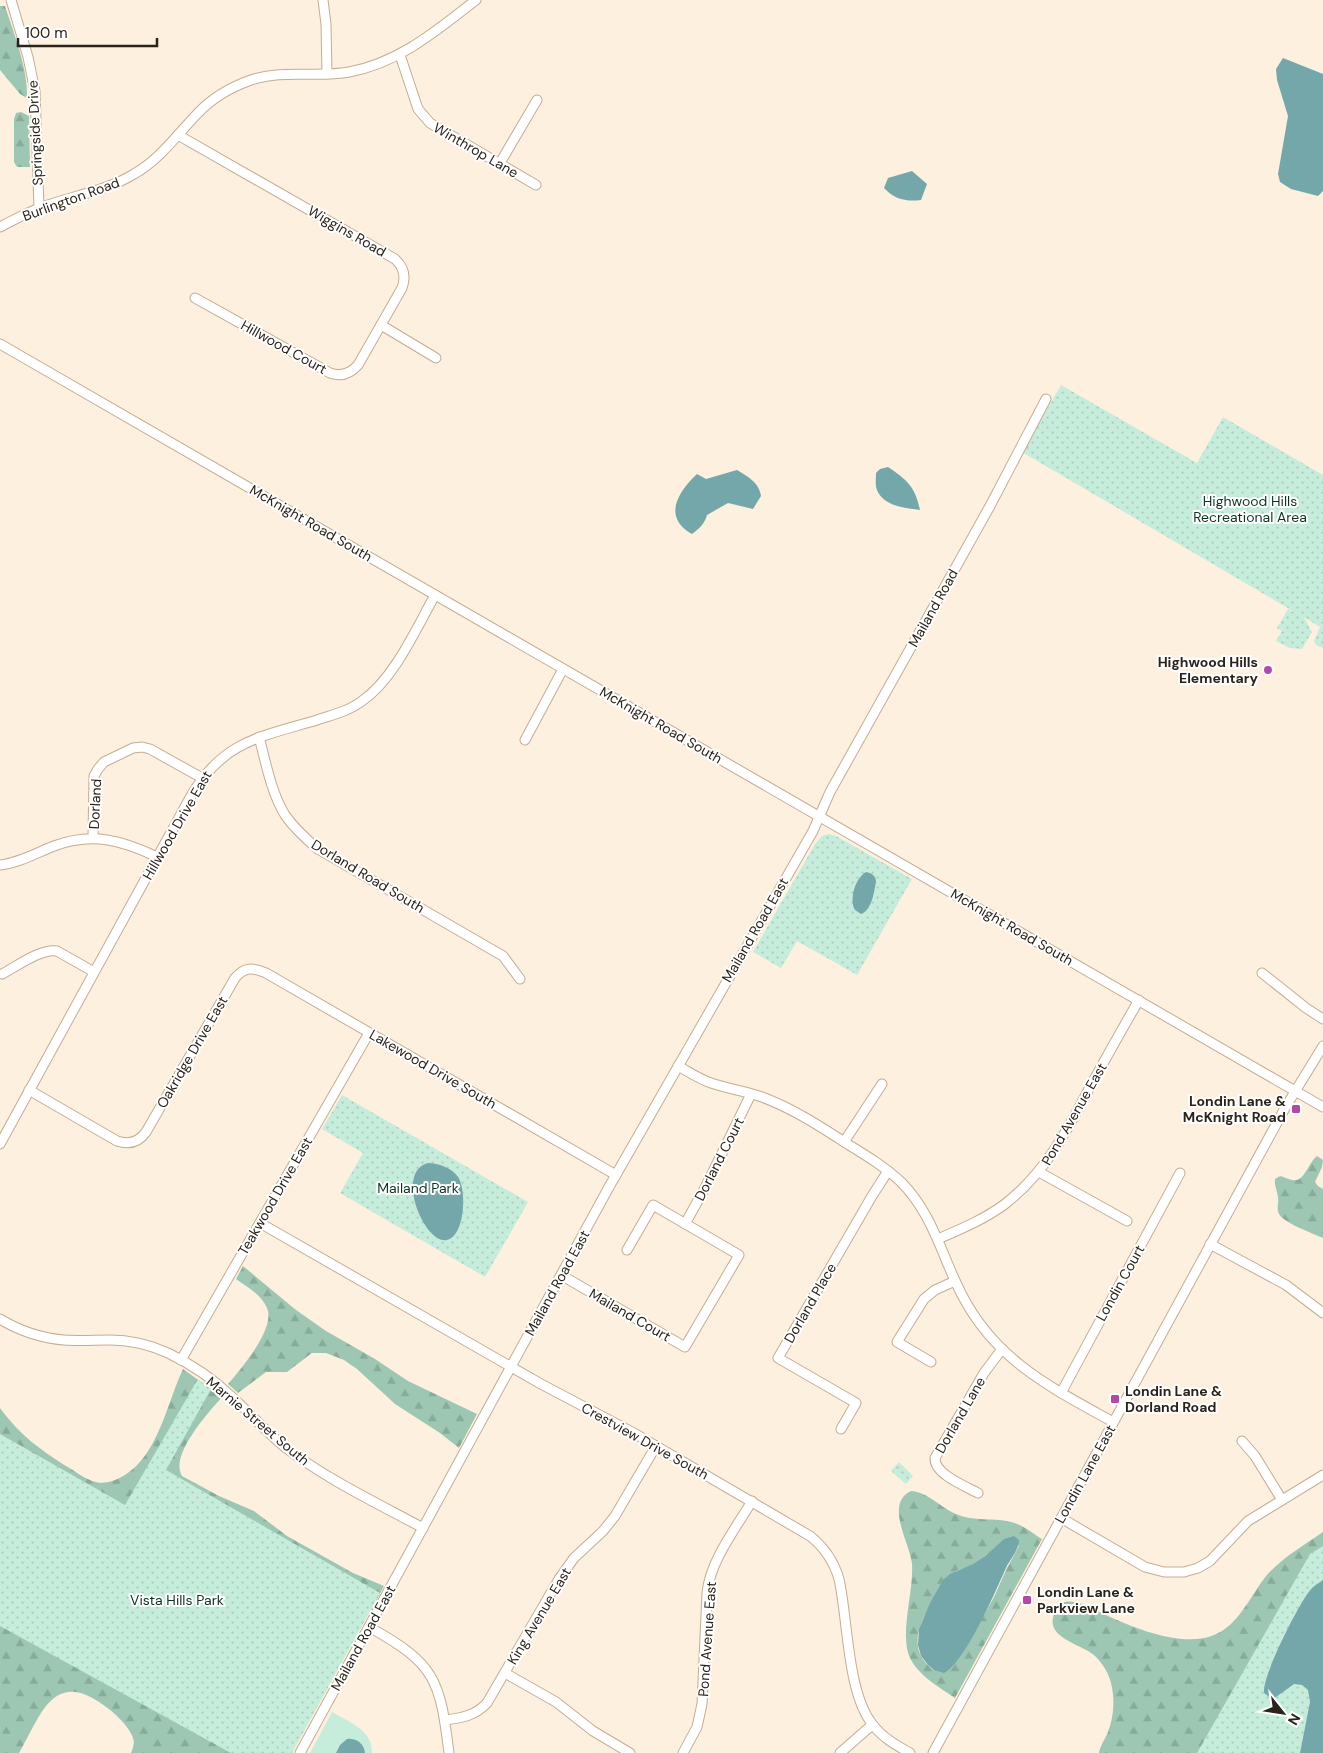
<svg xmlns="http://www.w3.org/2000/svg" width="1323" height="1753" font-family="'DM Sans',sans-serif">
  <defs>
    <pattern id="forest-firs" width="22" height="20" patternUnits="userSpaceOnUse" patternTransform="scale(1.25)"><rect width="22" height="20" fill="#9dc7b3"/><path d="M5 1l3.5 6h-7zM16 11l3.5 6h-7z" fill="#87ab99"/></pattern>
    <pattern id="park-dots" width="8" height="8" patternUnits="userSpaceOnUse" patternTransform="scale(1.25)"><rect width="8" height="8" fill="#c6eddb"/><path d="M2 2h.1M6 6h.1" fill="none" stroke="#aacbbb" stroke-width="1.8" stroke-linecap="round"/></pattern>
  </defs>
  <rect width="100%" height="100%" fill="#fdf0df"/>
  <!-- grass -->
  <path fill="#c6eddb" d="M332,1712c17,10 41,18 40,41h-62z"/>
  <!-- forest -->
  <g fill="url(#forest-firs)" fill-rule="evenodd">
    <path d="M0,6h5c9,28 23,62 22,92l-7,-4 -20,-24z"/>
    <path d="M21,112l8,4 1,51h-13l-3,-5v-43l2,-6z"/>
    <path d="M1317,1156l6,4 -1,7 -7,15 3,4 5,3v49c-11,-5 -39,-15 -44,-24 -3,-5 0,-11 -1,-16 0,-6 -4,-12 -3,-19l5,-3c5,1 11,5 16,4 9,-1 13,-18 21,-24z"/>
    <path d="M243,1266l53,44 30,21 49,28 33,22 69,33 -18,34 -19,-15 -45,-29 -38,-35 -13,-9 -18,-7h-14l-25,19h-21l-28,21 -10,-9c13,-15 48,-56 39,-76 -6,-14 -20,-21 -31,-29z"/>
    <path d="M183,1369l39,28c-13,15 -53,58 -40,79l37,20 35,15 33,25 66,37 31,13 -14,26 -124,141h-115c2,-5 4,-10 2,-15 -5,-17 -40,-45 -58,-46 -6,-1 -13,1 -18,4 -16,9 -28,41 -38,57h-19v-345c20,27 38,40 66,58 9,5 20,14 30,16 6,2 14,0 19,-2 42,-16 51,-75 68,-111z"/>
    <path d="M911,1491c17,1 30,17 45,23 18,8 36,3 55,8 11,2 21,11 31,17l-87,159c-16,-11 -36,-22 -45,-40 -11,-23 4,-67 2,-94 -2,-21 -28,-60 -1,-73zM1001,1542l18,4 -12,22 -13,29 -26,46 -34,27c-33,-22 -9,-60 10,-83 4,-5 7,-12 12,-16 4,-2 10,-3 14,-5 12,-7 21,-15 31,-24z"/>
    <path d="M1323,1532v48l-47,173h-177c1,-7 6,-14 9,-21 6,-16 7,-32 3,-49 -2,-9 -8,-19 -15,-26 -12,-13 -54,-18 -41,-45 2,-4 5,-9 10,-10 14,-3 31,9 43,14 28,13 76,32 106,19 24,-9 37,-40 52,-59 16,-18 38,-31 57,-44z"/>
  </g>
  <!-- park -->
  <g fill="url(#park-dots)">
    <path d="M1061,385l136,78 26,-46 100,58v173l-7,-3 -2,-4 6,-14 -16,-10 8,15 -10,17 -12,-1 -14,-7 6,-10 -5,-3 11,-19 10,5 -276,-162z"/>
    <path d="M829,834l7,2 76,43 -55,96 -60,-34 -16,27 -28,-16 62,-108 7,-8z"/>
    <path d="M342,1095l186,107 -43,75 -145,-84 23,-40 -41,-24z"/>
    <path d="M198,1379l13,10 -45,81 214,123 -88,160h-61l-231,-127v-192l125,71z"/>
    <path d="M899,1462l14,14 -7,8 -15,-13z"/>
    <path d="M1323,1546v207h-126l113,-199z"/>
  </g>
  <!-- water -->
  <g fill="#74a7aa">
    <path d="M1283,58l40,16v117l-5,5 -27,-7 -11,-7 -2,-8 10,-58 -11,-36 -1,-11z"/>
    <path d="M912,171l15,13 -6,16c-15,2 -27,-1 -37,-12l4,-10z"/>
    <path d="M888,467c19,13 27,19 32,43 -15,-2 -37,-4 -43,-20 -2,-5 -1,-12 -1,-17l4,-4z"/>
    <path d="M737,470c11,7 22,12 24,26l-8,13 -25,-6 -21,12c-2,8 -8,14 -15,19 -30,-17 -14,-42 5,-60l9,5z"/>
    <path d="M866,872c6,1 10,4 10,10 -2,10 -4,28 -15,32l-6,-4c-6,-10 0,-32 11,-38z"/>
    <path d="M428,1163c10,0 24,5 30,14 9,13 7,59 -11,63 -22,5 -53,-68 -19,-77z"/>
    <path d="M1014,1536l5,4c0,10 -9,19 -13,28 -10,22 -41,95 -62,105l-10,-3 -6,-5 -7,-9 -3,-11 1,-16 11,-26 13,-23 7,-6 23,-10 12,-8 19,-17z"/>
    <path d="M1323,1580v173h-23l10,-51 -2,-12 -6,-5 -8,-1 -18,13 -5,1 -7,-5c-2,-17 33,-85 44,-100 4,-6 9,-9 15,-13z"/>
    <path d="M347,1739c9,-1 17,4 18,14h-29l4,-8z"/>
  </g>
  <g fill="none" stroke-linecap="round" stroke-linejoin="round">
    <defs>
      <g id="minor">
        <path d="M11,0l17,57 7,34 4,117"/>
        <path d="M323,0l3,24 1,50"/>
        <path d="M400,55l18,54 12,14 106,62"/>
        <path d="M178,135l217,124c9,8 11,18 7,29l-44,77c-8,9 -17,12 -28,8l-135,-75"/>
        <path d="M500,163l37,-63"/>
        <path d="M0,227c16,-8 31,-17 48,-22 29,-10 60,-15 86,-31 26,-15 42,-38 63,-60 14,-15 34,-27 54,-34 32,-11 65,-2 98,-8 50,-9 88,-42 127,-72"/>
        <path d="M381,325l55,33"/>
        <path d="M0,344l1323,763"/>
        <path d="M259,737c7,26 12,55 26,78 9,13 21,24 33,34l185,107 17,23"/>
        <path d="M525,740l38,-71"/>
        <path d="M93,837l1,-61 4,-7 6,-7 29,-14 9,-1 8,2 52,29"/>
        <path d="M0,865c19,-2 36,-12 54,-19 38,-14 68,-6 103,11"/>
        <path d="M1262,973l44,35 17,11"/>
        <path d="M2,974c14,-7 39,-26 55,-23l37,21"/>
        <path d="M678,1066c11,6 21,13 33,17 17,6 35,8 51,14 32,12 59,30 87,48 18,11 36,22 52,37 32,32 41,75 61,113 34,66 90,93 151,127"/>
        <path d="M29,1090l88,51c12,4 22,1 29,-9l89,-154c9,-11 18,-11 31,-5l350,202"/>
        <path d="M844,1142l38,-58"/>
        <path d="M0,1144l191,-348c32,-55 69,-59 126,-76 15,-5 32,-9 45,-19 32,-22 54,-72 73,-106"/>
        <path d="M1039,1172l88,49"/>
        <path d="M260,1223l281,161 91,48 178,104c14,11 24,26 29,43 9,40 8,115 34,146 10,13 23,20 37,28"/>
        <path d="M685,1224l21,-38 45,-92"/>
        <path d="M938,1239c23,-10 47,-20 67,-35 40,-31 62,-73 85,-117 16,-29 32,-58 49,-87"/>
        <path d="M1210,1244l76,41 37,28"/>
        <path d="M561,1275l124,72 54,-92 -86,-50 -26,45"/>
        <path d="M0,1319c20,12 41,19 64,21 15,1 31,0 46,0 20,0 40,5 58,13 23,11 45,26 63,43 19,17 35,36 55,52 42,32 91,55 137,80"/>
        <path d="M181,1360l188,-327"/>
        <path d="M931,1362l-34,-20 27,-43 11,-9 20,-9"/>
        <path d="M1061,1393l119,-220"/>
        <path d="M841,1429l15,-26 -78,-45 94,-162 16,-25"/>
        <path d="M1242,1441l13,15 27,44"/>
        <path d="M978,1493c-13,-7 -44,-19 -43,-35l49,-85 18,-24"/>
        <path d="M1061,1518l84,49 19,5h20l14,-4 12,-7 38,-40 75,-46"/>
        <path d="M369,1627c67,37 71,53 80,126"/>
        <path d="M505,1673l51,29 37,29 37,22"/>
        <path d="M445,1720c16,-2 30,-4 42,-17l72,-124 15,-21 29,-27 12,-15 41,-70"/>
        <path d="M300,1753l309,-566 204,-356 17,-39 160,-286 56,-107"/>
        <path d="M683,1753l14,-26 5,-23 5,-111c3,-32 29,-65 45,-92"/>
        <path d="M840,1753l32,-28"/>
        <path d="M933,1753l352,-645 38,-62"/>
      </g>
    </defs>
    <!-- minor casing -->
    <use href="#minor" stroke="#c3ad93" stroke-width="11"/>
    <!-- minor -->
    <use href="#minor" stroke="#fff" stroke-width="9"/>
  </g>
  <!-- markers -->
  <g fill="#b248aa" stroke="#fff" stroke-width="2">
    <circle cx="1268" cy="670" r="5"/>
    <rect x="1291" y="1104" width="10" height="10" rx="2.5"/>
    <rect x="1110" y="1394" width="10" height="10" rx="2.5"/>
    <rect x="1022" y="1595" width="10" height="10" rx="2.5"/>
  </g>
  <g text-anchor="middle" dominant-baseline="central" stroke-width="4" stroke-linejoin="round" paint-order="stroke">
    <!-- street labels -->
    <g font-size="14" fill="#2b2319" stroke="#fff">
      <text transform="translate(35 133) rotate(-93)">Springside Drive</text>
      <text transform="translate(476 150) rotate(30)">Winthrop Lane</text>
      <text transform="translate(71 199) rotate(-20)">Burlington Road</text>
      <text transform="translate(347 231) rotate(30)">Wiggins Road</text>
      <text transform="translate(284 347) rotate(29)">Hillwood Court</text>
      <text transform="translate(311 523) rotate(30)">McKnight Road South</text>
      <text transform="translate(933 608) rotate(-61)">Mailand Road</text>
      <text transform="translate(661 725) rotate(30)">McKnight Road South</text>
      <text transform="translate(95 804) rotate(-87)">Dorland</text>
      <text transform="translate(177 825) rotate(-60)">Hillwood Drive East</text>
      <text transform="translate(368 876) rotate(31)">Dorland Road South</text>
      <text transform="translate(1012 927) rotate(30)">McKnight Road South</text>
      <text transform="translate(755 930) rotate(-60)">Mailand Road East</text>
      <text transform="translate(192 1052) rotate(-60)">Oakridge Drive East</text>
      <text transform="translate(433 1069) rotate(30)">Lakewood Drive South</text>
      <text transform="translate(1074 1114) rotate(-60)">Pond Avenue East</text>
      <text transform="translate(719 1159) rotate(-63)">Dorland Court</text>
      <text transform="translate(275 1196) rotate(-60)">Teakwood Drive East</text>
      <text transform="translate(557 1283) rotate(-61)">Mailand Road East</text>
      <text transform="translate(1120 1283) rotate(-61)">Londin Court</text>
      <text transform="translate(810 1303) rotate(-60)">Dorland Place</text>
      <text transform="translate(630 1315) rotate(30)">Mailand Court</text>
      <text transform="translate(960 1415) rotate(-60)">Dorland Lane</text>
      <text transform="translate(258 1421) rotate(40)">Marnie Street South</text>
      <text transform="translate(645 1441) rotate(29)">Crestview Drive South</text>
      <text transform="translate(1085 1474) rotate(-61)">Londin Lane East</text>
      <text transform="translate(539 1616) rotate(-59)">King Avenue East</text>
      <text transform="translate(363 1638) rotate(-61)">Mailand Road East</text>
      <text transform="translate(707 1639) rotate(-86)">Pond Avenue East</text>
    </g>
    <!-- park labels -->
    <g font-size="14" fill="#0d3325" stroke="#fff">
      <text x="1250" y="501">Highwood Hills<tspan x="1250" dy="16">Recreational Area</tspan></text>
      <text x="418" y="1188">Mailand Park</text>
      <text x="177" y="1600">Vista Hills Park</text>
    </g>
    <!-- poi labels -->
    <g font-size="14" font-weight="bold" fill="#2b2319" stroke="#fff" text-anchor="end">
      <text x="1258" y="662">Highwood Hills<tspan x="1258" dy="16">Elementary</tspan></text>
      <text x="1286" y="1101">Londin Lane &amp;<tspan x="1286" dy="16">McKnight Road</tspan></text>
      <text x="1125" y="1391" text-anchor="start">Londin Lane &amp;<tspan x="1125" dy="16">Dorland Road</tspan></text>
      <text x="1037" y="1592" text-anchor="start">Londin Lane &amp;<tspan x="1037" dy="16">Parkview Lane</tspan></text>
    </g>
  </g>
  <!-- north arrow -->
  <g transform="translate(1283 1713) rotate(120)" stroke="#ffffff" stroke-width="4" paint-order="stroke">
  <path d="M0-4L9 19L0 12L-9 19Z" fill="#2b2319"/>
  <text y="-8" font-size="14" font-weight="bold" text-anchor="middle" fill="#2b2319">N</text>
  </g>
  <!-- scale -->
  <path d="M18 38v8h139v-8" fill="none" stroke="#2b2319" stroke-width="2.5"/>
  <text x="25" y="38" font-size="15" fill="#2b2319" stroke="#ffffff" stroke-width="4" paint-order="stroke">100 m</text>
</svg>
